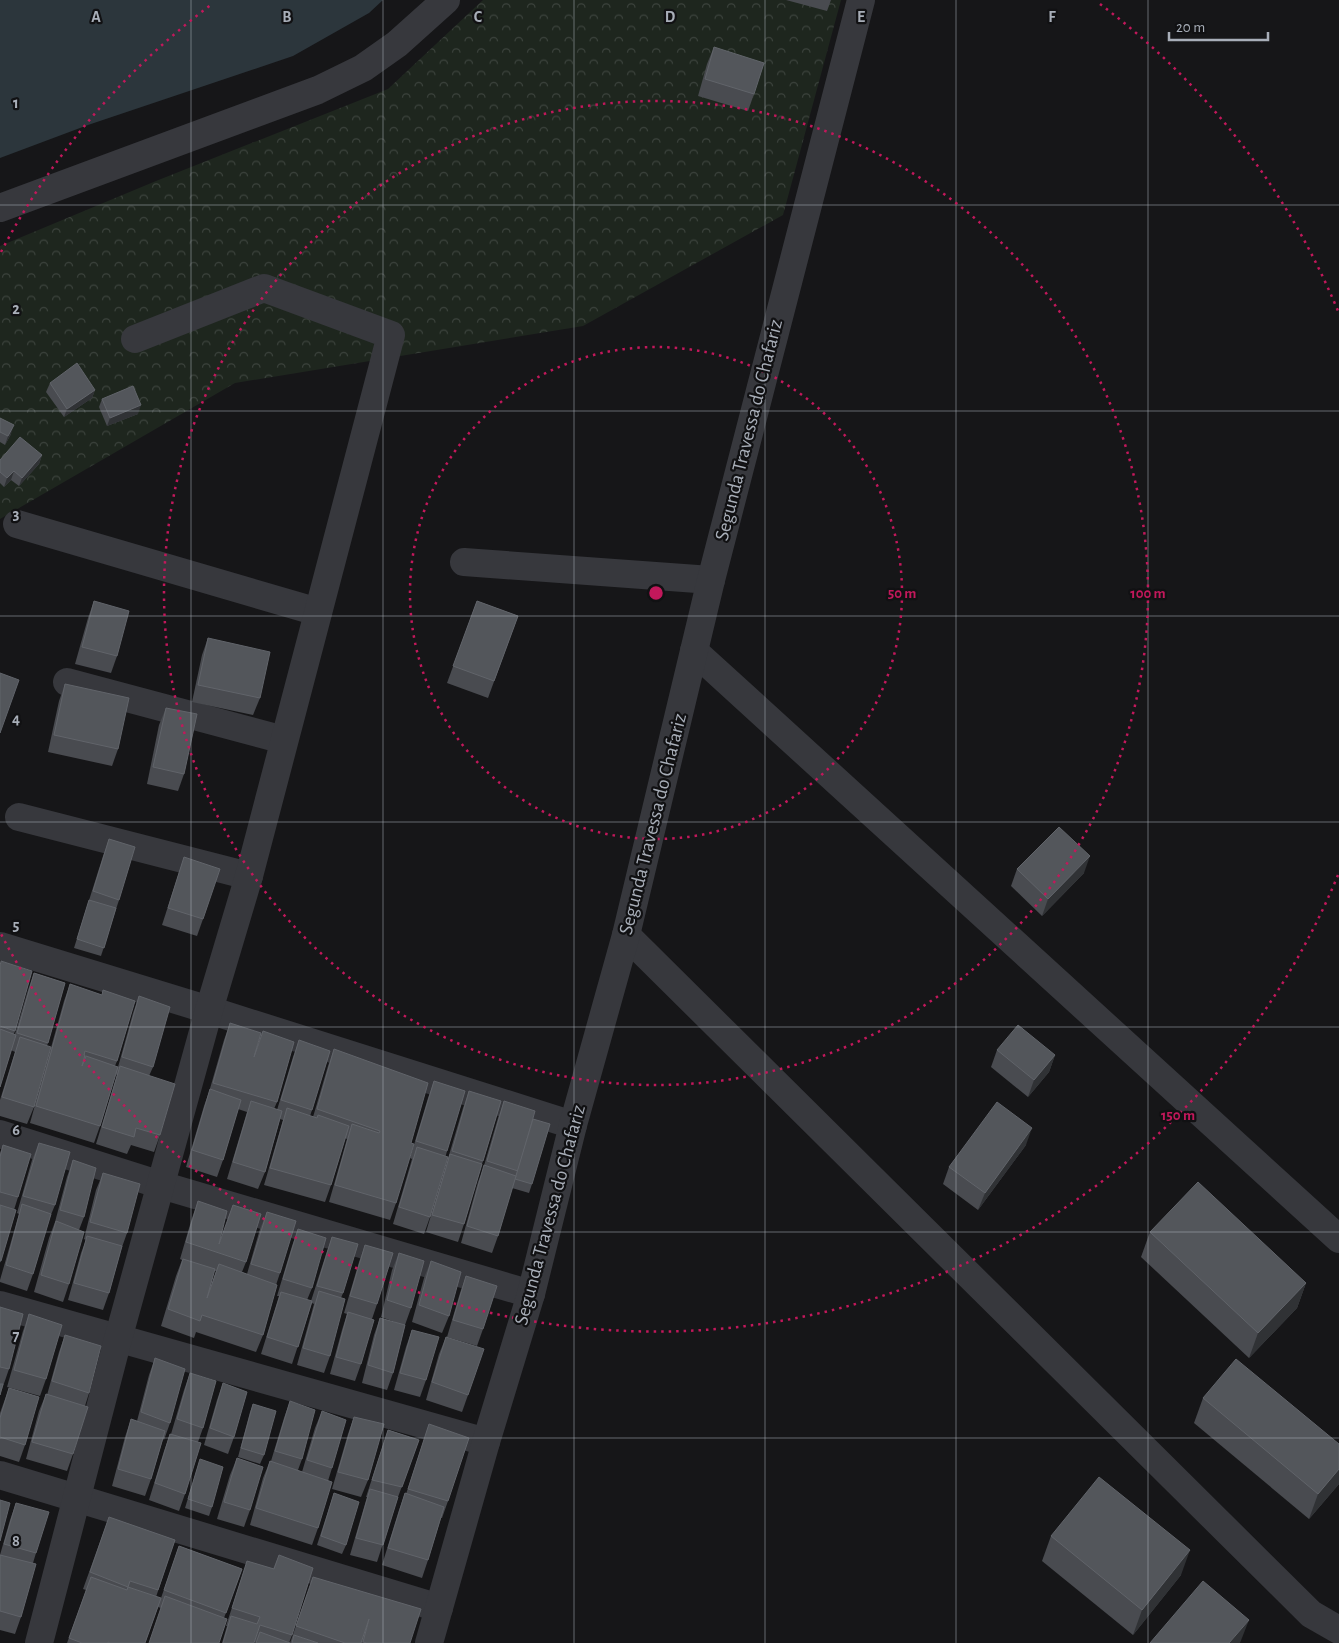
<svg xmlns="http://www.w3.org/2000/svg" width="1339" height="1643" font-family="'Alegreya Sans',sans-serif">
  <defs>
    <pattern id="forest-crowns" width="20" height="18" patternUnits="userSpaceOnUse" patternTransform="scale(1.25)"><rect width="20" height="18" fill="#1e261e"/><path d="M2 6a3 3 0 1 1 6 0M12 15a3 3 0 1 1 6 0" fill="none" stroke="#3c433d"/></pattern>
  </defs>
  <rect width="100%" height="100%" fill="#161618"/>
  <!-- forest -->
  <path fill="url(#forest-crowns)" d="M483,0h358l-58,215 -200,111 -348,57 -235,136v-273l156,-65 232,-92z"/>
  <!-- water -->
  <path fill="#2c363c" d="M0,0h383l-14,13 -76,43 -205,69 -88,33z"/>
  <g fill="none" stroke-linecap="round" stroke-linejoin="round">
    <!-- street -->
    <g stroke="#37383d" stroke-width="28">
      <path d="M0,208l318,-118 45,-22 34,-24 49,-44"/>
      <path d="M17,524l301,88"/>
      <path d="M464,562l247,18"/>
      <path d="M694,651l645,588"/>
      <path d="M67,682l217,58"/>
      <path d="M19,817l230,59"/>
      <path d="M626,935l685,679 28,16"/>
      <path d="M0,946l209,64 364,115"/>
      <path d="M0,1134l161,51 370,109"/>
      <path d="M0,1305l486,137"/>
      <path d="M0,1475l439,133"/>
      <path d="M39,1643l79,-304 91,-329 40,-134 142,-541 -127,-47 -129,51"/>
      <path d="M429,1643l57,-201 45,-148 42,-169 53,-190 85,-355 150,-580"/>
    </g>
  </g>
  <!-- wall -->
  <g fill="#494b50" fill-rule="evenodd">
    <path d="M786,0h45l-4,11z"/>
    <path d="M714,47l40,47 -6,17 -50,-15 9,-32z"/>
    <path d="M50,383l45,7 -3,8 -28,19 -18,-25z"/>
    <path d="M102,399l36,15 -31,12 -8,-19z"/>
    <path d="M0,418l11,16 -6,11 -5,-3z"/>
    <path d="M42,455l-3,9 -20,22 -8,-6 -7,7 -4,-4v-23z"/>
    <path d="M94,601l23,55 -6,17 -36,-9 13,-46z"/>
    <path d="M477,601l41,15 -30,82 -41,-15z"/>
    <path d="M208,638l52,60 -7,17 -61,-13 10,-47z"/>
    <path d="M65,684l53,65 -6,17 -64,-14 11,-51z"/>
    <path d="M166,708l18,66 -6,17 -31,-7 12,-59z"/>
    <path d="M109,839l10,61 -18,56 -27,-8 29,-92z"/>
    <path d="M184,857l19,62 -6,17 -35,-11z"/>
    <path d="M1017,869l67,4 -42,43 -31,-30z"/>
    <path d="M0,965l32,6 -18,63h1l13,-44 6,-17 31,10 -18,63 -13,61 -7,17 -27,-8v-16l15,-48 -4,-2 -11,37z"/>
    <path d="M70,984l47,77 -2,5 3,1 15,-54 6,-17 14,71 -4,9 11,59 -6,17 -23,-7 -4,9 -31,-10 21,-69 -2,-1 -15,52 -6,17 -64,-20 34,-122z"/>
    <path d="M230,1023l27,25 20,54 -3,7 3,1 16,-53 6,-17 13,70 -2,6 3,1 15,-51 6,-17 77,94 -15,60 -6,17 -61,-18 18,-63 -2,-1 -14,47 -6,17 -61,-17 19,-65 -3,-1 -15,53 -7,17 -31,-10 20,-67 -9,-3 -15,51 -6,17 -31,-10 18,-61 5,-14 15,-52z"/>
    <path d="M997,1050l58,5 -6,17 -21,25 -37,-30z"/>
    <path d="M434,1081l13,70 -17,66 -6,17 -31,-10 19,-65 -2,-1 18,-60z"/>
    <path d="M469,1091l32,10 -37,123 -6,18 -32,-10 37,-124z"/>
    <path d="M504,1101l28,83 -3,9 -17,-5 -14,48 -6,17 -31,-10 17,-61 5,-13 15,-51z"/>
    <path d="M39,1143l16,62 -7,17 -15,52 -6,17 -27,-9v-2l19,-66 -2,-1 15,-53z"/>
    <path d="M3,1145l15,52 -4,13h2l-16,53v-110z"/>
    <path d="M1026,1145l-48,65 -35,-26 6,-17z"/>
    <path d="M73,1160l11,57 -5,13 -10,54 -6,18 -29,-10 15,-54 6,-16 12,-45z"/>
    <path d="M103,1173l24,60 -6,17 -12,43 -6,17 -35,-10 13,-47 5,-13 -2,-1 12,-49z"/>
    <path d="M198,1201l22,41 26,20 -4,10 5,2 13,-45 7,-17 13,61 -4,12 -13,50 -7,17 -60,-20 -2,6 -33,-12 15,-50 6,-16 -2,-1 12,-41zM214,1271h2l-7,22z"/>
    <path d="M298,1229l14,59 -5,12 4,1 15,-47 6,-17 11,56 -2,5 -11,58 -6,17 -27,-8 17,-61 -2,-1 -20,61 -31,-10 18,-58h-2l15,-50z"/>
    <path d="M1150,1232l156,51 -9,25 -48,50 -108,-101z"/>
    <path d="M365,1245l12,59 -5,15 -11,45 -6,17 -25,-7 12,-44 5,-16 -3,-1 15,-51z"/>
    <path d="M399,1253l12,55 -6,17 -12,48 -6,17 -25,-7 12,-48 6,-17 23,7 -22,-8 11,-47z"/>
    <path d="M431,1261l18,55 -7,17 -30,-11 12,-44z"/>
    <path d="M466,1276l17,53 -6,17 -30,-9 13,-44z"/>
    <path d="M0,1307l9,62 -9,26z"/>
    <path d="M29,1314l17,65 -6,17 -33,-9 16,-56z"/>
    <path d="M412,1330l14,50 -6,17 -26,-7 12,-43z"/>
    <path d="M65,1335l24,58 -4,13 -12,48 -6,17 -41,-12 13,-48 7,-17 1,1 12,-43z"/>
    <path d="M446,1337l22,58 -6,17 -36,-12 13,-46z"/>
    <path d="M155,1358l15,65 -6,17 -1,-1 -12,40 -6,17 -33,-10 13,-49 6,-18 6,2 12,-46z"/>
    <path d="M190,1373l13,55 -5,14 -13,52 -6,17 -30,-11 15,-49 6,-17h1l13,-44z"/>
    <path d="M223,1383l11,54 -6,17 -24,-9 13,-45z"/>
    <path d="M9,1388l16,57 -6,17 -19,-6v-43z"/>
    <path d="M1203,1398l136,46v40l-30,35 -115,-96z"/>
    <path d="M290,1401l12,58 -4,11 4,2 13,-44 7,-17 10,57 -4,13 -10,47 -6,17 -62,-20 13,-47 7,-17h1l13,-43z"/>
    <path d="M253,1404l11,51 -4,9 -22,-7 12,-45z"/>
    <path d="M354,1417l14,63 -7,17 -29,-8 16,-55z"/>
    <path d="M429,1424l19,77 -6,17h-1l-13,42 -6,18 -40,-13 17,-55 6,-17 1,1z"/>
    <path d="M388,1430l31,10 -21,57 -21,65 -27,-7 17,-58h-1z"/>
    <path d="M237,1458l13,52 -6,17 -27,-8 13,-44z"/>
    <path d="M200,1459l12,48 -3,9 -24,-8z"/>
    <path d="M334,1493l12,52 -4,9 -25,-9z"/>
    <path d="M16,1503l20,50 -3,10 -12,54 -6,17 -15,-4v-75l10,-35z"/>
    <path d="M109,1517l66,23 -19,57 5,1 18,-52 63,23 -18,49 -63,-10 -3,-1 -13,36h-78l19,-53 -3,-1z"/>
    <path d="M1051,1536l130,39 -48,60 -91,-74z"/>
    <path d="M279,1555l13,80 -3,8h1l17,-49 103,49h-154l-2,-1v1h-32l5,-17h-1l21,-65 26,8z"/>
  </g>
  <!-- shaded-wall -->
  <g fill="#303235">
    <path d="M95,390l-3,8 -28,19 3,-8z"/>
    <path d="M141,405l-3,9 -31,12 3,-8z"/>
    <path d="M14,425l-3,9 -6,11 3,-9z"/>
    <path d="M42,455l-3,9 -20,22 3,-8z"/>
    <path d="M14,471l-3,9 -7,7 3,-9z"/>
    <path d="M1090,856l-6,17 -42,43 6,-17z"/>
    <path d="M1055,1055l-6,17 -21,25 6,-17z"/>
    <path d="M1032,1128l-6,17 -48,65 7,-17z"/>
    <path d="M1306,1283l-9,25 -48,50 9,-25z"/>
    <path d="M1339,1469v15l-30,35 9,-25z"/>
    <path d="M1190,1550l-9,25 -48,60 9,-25z"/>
    <path d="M1249,1620l-9,23h-11z"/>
  </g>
  <!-- building -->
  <g fill="#53565b" stroke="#61646a">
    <path d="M714,47l50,16 -10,31 -49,-15z"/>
    <path d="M77,363l18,27 -28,19 -17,-26z"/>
    <path d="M133,386l8,19 -31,13 -8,-19z"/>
    <path d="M0,418l14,7 -6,11 -8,-4z"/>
    <path d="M20,437l22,18 -20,23 -8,-7 -7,7 -7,-6v-12z"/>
    <path d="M94,601l35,10 -12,45 -35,-9z"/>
    <path d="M477,601l41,15 -24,65 -41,-15z"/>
    <path d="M208,638l62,14 -10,46 -62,-13z"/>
    <path d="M0,673l19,7 -19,53z"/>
    <path d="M65,684l64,14 -11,51 -64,-14z"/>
    <path d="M166,708l31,6 -13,60 -31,-7z"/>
    <path d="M1059,827l31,29 -42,43 -31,-30z"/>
    <path d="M109,839l26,8 -16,53 -26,-9z"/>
    <path d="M184,857l36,12 -17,50 -35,-11z"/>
    <path d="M89,900l27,8 -12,40 -27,-9z"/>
    <path d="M1,961l31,10 -17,60 -15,-5v-60z"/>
    <path d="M34,973l31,10 -17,60 -31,-10z"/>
    <path d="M70,984l32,11 1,-5 32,11 -18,60 -32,-10 -1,4h1l-3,11 4,-10 32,11 -18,59 -64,-20z"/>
    <path d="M139,996l31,11 -17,60 -31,-10z"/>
    <path d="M230,1023l31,10 -7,24 9,-26 31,11 -17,60 -64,-19z"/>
    <path d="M1018,1025l37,30 -21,25 -37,-30z"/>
    <path d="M0,1029l16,6 -16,52z"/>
    <path d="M20,1037l31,10 -17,60 -32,-10z"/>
    <path d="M299,1040l31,11 -18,59 -31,-10z"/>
    <path d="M334,1049l94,34 -17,60 3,1 -18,59 -61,-18 17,-61 27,9 1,-2 -63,-22z"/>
    <path d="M120,1066l55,18 -15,51 -24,-7 -2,9 -32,-10z"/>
    <path d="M434,1081l31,10 -18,60 -31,-10z"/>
    <path d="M210,1089l31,11 -18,60 -31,-10z"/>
    <path d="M469,1091l32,10 -18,60 -31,-10z"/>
    <path d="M251,1101l31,10 -17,61 -32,-10z"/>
    <path d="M504,1101l31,10 -17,60 -31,-10z"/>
    <path d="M997,1102l35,26 -47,65 -36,-26z"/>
    <path d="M287,1108l30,10 1,-3 31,11 -18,59 -61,-17z"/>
    <path d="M533,1119l17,5 -18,60 -17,-5z"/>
    <path d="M39,1143l31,9 -15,53 -32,-9z"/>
    <path d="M3,1145l28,9 -13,43 -18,-5v-35z"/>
    <path d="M417,1147l31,10 -18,60 -31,-10z"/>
    <path d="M450,1154l32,10 -18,60 -32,-9z"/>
    <path d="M73,1160l23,8 -12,49 -24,-7z"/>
    <path d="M484,1165l32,11 -18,60 -31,-10z"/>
    <path d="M103,1173l37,11 -13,49 -37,-11z"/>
    <path d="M1198,1182l108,101 -48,50 -108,-101z"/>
    <path d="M198,1201l29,10 -8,33 14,-39 28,9 -15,48 -60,-20z"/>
    <path d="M22,1204l29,10 -18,60 -27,-9z"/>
    <path d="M0,1205l16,5 -15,51h-1z"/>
    <path d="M267,1212l29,9 -16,52 -29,-9z"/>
    <path d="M56,1221l28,11 -15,52 -28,-9z"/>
    <path d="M298,1229l28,9 -14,50 -29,-9z"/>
    <path d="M87,1236l35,10 -13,47 -35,-10z"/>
    <path d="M332,1237l26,7 -15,49 -26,-7z"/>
    <path d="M365,1245l28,8 -16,51 -27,-8z"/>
    <path d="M399,1253l25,8 -13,47 -24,-8z"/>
    <path d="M183,1259l32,10 -8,29 12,-34 58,21 -14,50 -61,-20 -2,6 -32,-12z"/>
    <path d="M431,1261l30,11 -12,44 -30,-11z"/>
    <path d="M466,1276l31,10 -14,43 -30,-9z"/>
    <path d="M319,1291l26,8 -15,57 -27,-8z"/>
    <path d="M281,1292l31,9 -14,46 -31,-10z"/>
    <path d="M0,1307l23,7 -14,55 -9,-2z"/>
    <path d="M348,1312l26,8 -13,44 -25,-7z"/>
    <path d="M29,1314l33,11 -16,54 -32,-9z"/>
    <path d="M380,1318l25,7 -12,48 -25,-8z"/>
    <path d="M412,1330l27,7 -13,43 -26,-7z"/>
    <path d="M65,1335l36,11 -12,47 -37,-12z"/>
    <path d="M446,1337l38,12 -16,46 -36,-13z"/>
    <path d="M155,1358l30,11 -15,54 -29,-11z"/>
    <path d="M1236,1359l103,85v25l-21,25 -115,-96z"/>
    <path d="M190,1373l26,8 -13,47 -26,-9z"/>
    <path d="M223,1383l24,9 -13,45 -24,-9z"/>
    <path d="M0,1384h3l-3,11z"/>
    <path d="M9,1388l30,9 -14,48 -25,-8v-19z"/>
    <path d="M46,1394l42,13 -15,47 -41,-12z"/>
    <path d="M290,1401l25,9 -13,49 -27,-8z"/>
    <path d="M253,1404l23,7 -12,44 -23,-7z"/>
    <path d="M322,1411l24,9 -14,48 -25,-8z"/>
    <path d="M354,1417l30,7 -16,56 -30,-8z"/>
    <path d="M131,1419l34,12 -14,48 -33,-10z"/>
    <path d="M429,1424l40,14 -21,63 -40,-12z"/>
    <path d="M388,1430l31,10 -17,47 -30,-7z"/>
    <path d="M170,1434l31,9 -16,51 -30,-11z"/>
    <path d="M237,1458l26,9 -13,43 -26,-8z"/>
    <path d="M200,1459l23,8 -11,40 -24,-8z"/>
    <path d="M270,1461l62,21 -14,46 -62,-20z"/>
    <path d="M1099,1477l91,73 -48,60 -91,-74z"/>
    <path d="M370,1489l28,8 -15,48 -27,-7z"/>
    <path d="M334,1493l25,9 -13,43 -25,-9z"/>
    <path d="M405,1493l39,14 -16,53 -40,-12z"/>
    <path d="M0,1500l10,3 -10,38z"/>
    <path d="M16,1503l33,9 -13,41 -32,-9z"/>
    <path d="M109,1517l66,23 -17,50 -28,-9 -2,6 -38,-15z"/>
    <path d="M179,1546l63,23 -16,44 -62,-23z"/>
    <path d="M0,1555l36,9 -15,53 -21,-6z"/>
    <path d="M279,1555l34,13 -21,67 -32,-10 -6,18h-31l8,-27 26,8 3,-7 -28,-9 15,-47 27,8z"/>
    <path d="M91,1577l36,13 1,-3 33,11 -16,45h-35l-2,-1v1h-26l-13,-5z"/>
    <path d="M313,1577l108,32 -11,34h-43l-4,-1 6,-23 -8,24h-16l-49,-17z"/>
    <path d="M1203,1581l46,39 -20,23h-79z"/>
    <path d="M165,1596l62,23 -8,24h-70z"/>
    <path d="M260,1632l30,11h-34z"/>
    <path d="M294,1635l24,8h-26z"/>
  </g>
  <!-- grid -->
  <path fill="none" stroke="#a8aeb8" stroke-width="1" stroke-opacity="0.55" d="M191,0v1643M383,0v1643M574,0v1643M765,0v1643M956,0v1643M1148,0v1643M0,205h1339M0,411h1339M0,616h1339M0,822h1339M0,1027h1339M0,1232h1339M0,1438h1339"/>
  <!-- distance rings -->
  <g fill="none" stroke="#c2185b" stroke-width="2.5" stroke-dasharray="2.5 5">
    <circle cx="656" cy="593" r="246"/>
    <circle cx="656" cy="593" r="492"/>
    <path d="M1338 875A738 738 0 0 1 1 934M1 252A738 738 0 0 1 212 4M1100 4A738 738 0 0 1 1338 311"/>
  </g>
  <g text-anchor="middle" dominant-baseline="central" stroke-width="4.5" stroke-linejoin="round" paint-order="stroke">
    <!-- street labels -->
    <g font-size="20" fill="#a8aeb8" stroke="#111113">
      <text transform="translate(749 430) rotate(-76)">Segunda Travessa do Chafariz</text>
      <text transform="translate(653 824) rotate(-76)">Segunda Travessa do Chafariz</text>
      <text transform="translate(550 1215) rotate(-75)">Segunda Travessa do Chafariz</text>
    </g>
  </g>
  <g font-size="16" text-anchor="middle" font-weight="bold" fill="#a8aeb8" stroke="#111113" stroke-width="4.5" stroke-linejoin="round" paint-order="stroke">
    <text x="96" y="22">A</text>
    <text x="287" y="22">B</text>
    <text x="478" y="22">C</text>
    <text x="670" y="22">D</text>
    <text x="861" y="22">E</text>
    <text x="1052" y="22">F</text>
    <text x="16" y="108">1</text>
    <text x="16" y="314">2</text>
    <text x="16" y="519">3</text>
    <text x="16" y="724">4</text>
    <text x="16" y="930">5</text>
    <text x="16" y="1135">6</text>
    <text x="16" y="1341">7</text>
    <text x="16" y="1546">8</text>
  </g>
  <circle cx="656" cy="593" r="8" fill="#c2185b" stroke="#111113" stroke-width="2.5"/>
  <g font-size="15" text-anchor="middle" font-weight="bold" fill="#c2185b" stroke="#111113" stroke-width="4.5" stroke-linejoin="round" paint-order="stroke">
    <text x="902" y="598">50 m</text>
    <text x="1148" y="598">100 m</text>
    <text x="1178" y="1120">150 m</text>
  </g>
  <!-- scale -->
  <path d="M1169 32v8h99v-8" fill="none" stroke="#a8aeb8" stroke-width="2.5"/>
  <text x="1176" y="32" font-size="15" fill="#a8aeb8" stroke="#111113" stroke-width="4" paint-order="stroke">20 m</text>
</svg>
